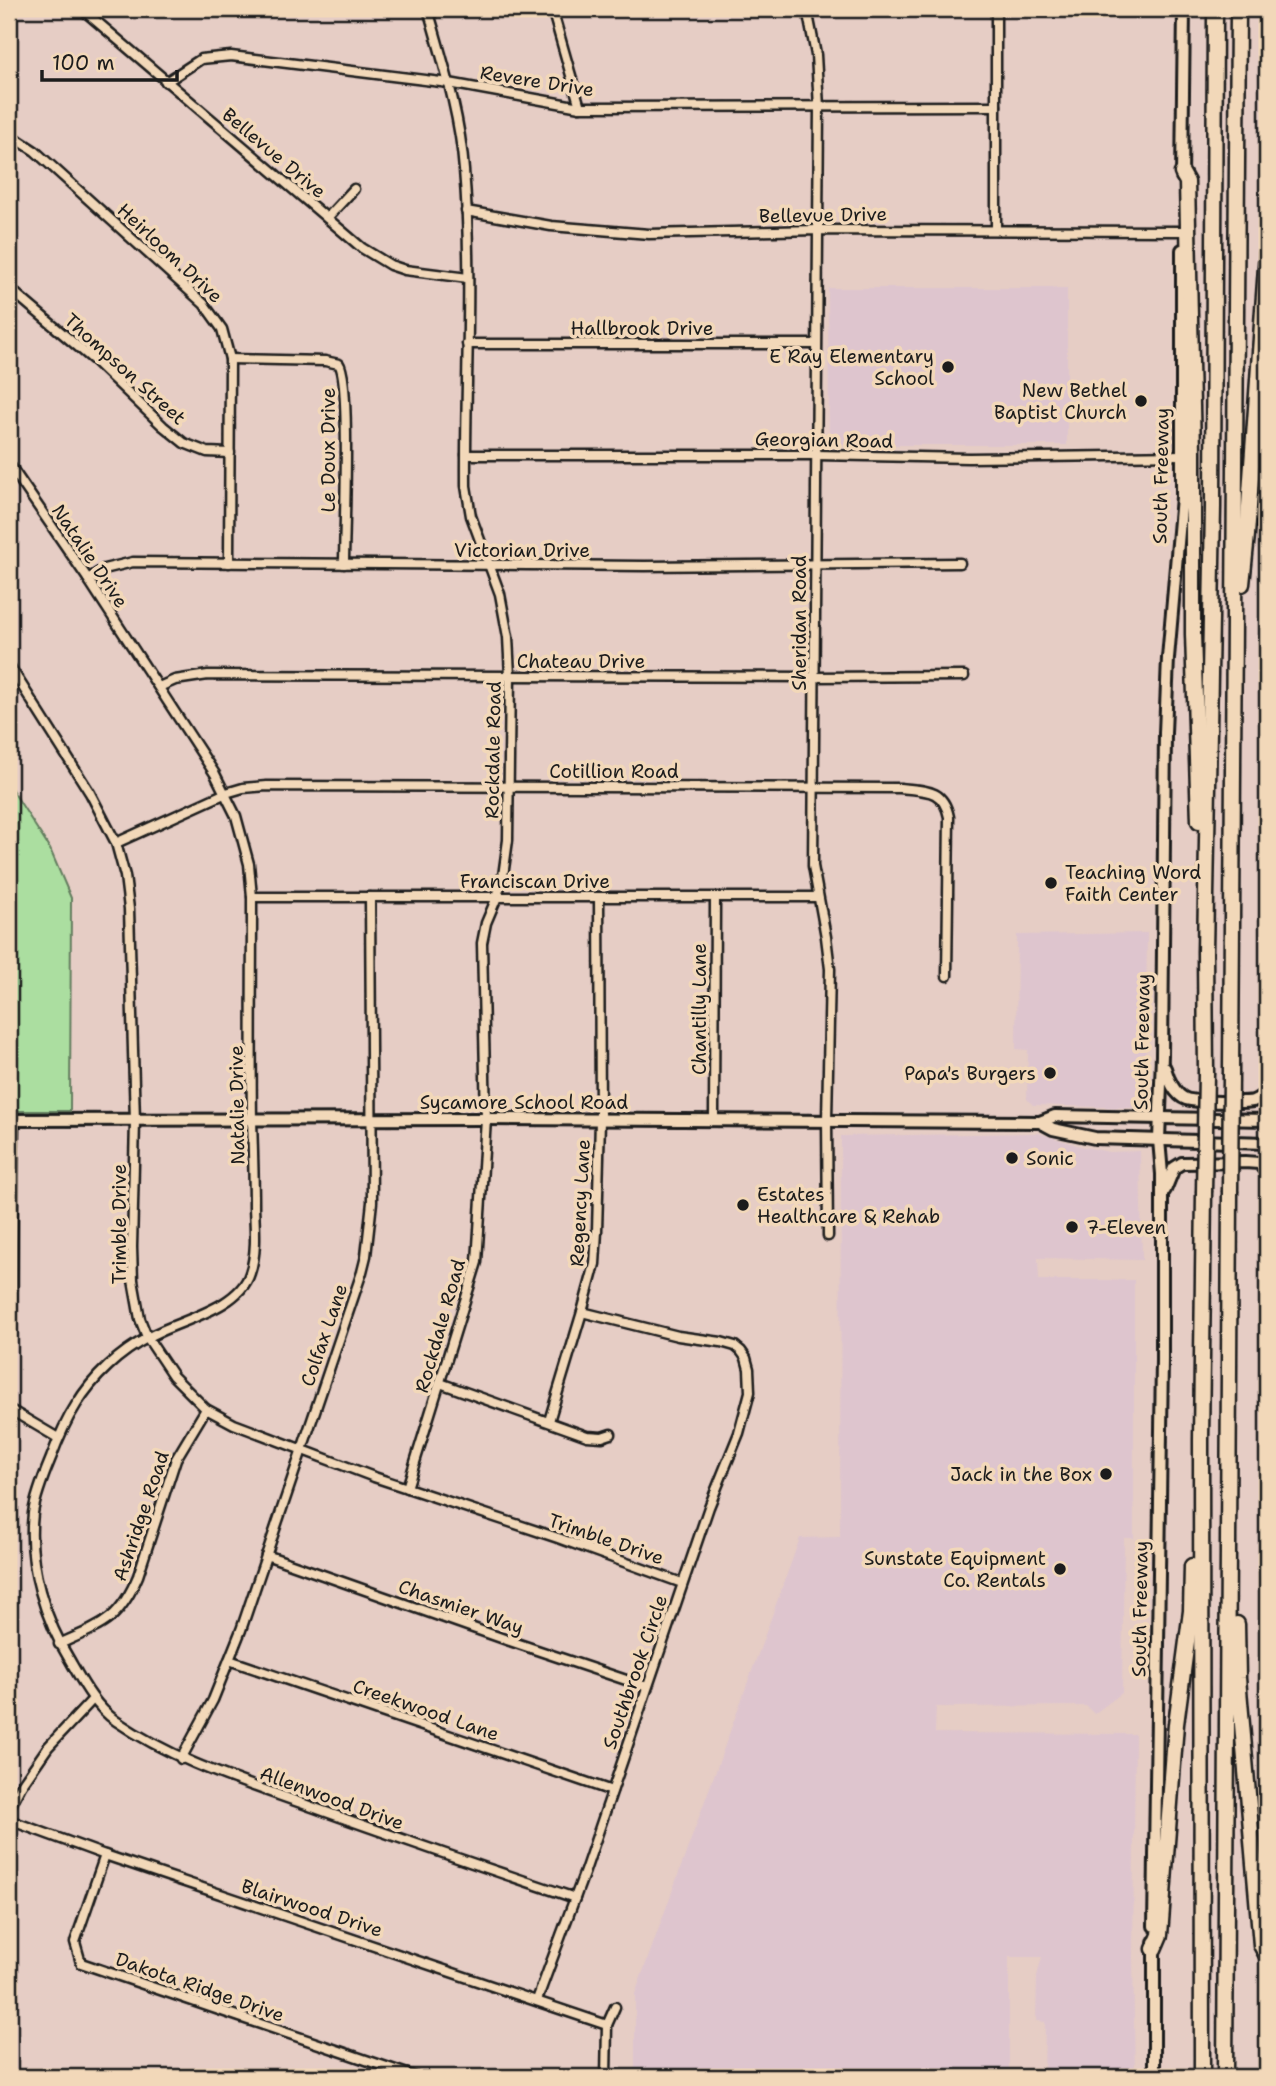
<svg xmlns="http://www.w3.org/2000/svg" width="1276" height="2086" font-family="'Shantell Sans',sans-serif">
  <rect width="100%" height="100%" fill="#e6cdc5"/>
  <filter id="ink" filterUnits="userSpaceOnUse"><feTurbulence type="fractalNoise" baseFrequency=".0143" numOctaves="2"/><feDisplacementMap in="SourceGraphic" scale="14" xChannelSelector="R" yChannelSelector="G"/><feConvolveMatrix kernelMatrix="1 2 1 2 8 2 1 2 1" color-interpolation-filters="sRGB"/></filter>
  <g filter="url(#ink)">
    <!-- built -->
    <g fill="#dec5ce">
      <path d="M828,288h239v157h-238z"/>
      <path d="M1147,933l-2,160 -12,15 -100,-3 -6,-6 1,-49 -12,-1 1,-114z"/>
      <path d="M1038,1133l42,13 29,6 31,-1 2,109 -104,-2 1,22h95v258h-10l-2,155 -28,21 -8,-8 -150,1 -1,26 200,1 -2,224 2,119h-91l1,-55 -9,-1 1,-45 5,-19h-33v120h-374v-83l165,-456 40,-1 1,-401z"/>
    </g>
    <!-- green -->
    <path fill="#abdea0" stroke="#647d5e" stroke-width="2" d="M9,785l41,64 21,49 -1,213h-61z"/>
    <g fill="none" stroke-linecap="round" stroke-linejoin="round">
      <!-- stream -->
      <path stroke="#5d8998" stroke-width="2.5" d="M9,896l8,18 -8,31"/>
      <defs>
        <g id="street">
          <path d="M82,9l280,239 28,17 15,5 63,8"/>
          <path d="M552,9l28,98"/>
          <path d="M807,9l9,46 3,52 -6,759 13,71 4,32 -3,151 1,116"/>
          <path d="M996,9v221"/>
          <path d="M166,82l35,-23 30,-3 218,27 131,24 416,-1"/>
          <path d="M9,134l26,17 169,153 18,25 8,30 -1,204"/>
          <path d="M466,211l85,15 98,8 168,-4 365,1"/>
          <path d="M327,218l27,-29"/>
          <path d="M9,288l87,74 67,64 21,17 23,9 23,1"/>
          <path d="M9,304l8,-9"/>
          <path d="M467,344h349"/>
          <path d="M230,359l95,2 14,3c12,16 5,169 5,200"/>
          <path d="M466,455h350l153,3 213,-3"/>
          <path d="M9,464l79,115 127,195 21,42 13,48 3,33c0,74 -1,149 0,224 1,29 2,58 2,87 1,21 3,45 -4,65 -11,36 -71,47 -101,64 -29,15 -56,40 -73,68 -11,17 -18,34 -25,53 -7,17 -15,36 -18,55 -6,52 12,107 39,151 12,21 24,43 44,57 57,39 121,59 185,82 91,33 182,64 274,95"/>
          <path d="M88,579l16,-10 29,-7 512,4 315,-3"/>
          <path d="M9,665l81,128 26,50 9,33 4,33 6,212 -3,126 1,33 7,39 7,18 26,39 33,33 28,15 140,53 184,61 124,45"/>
          <path d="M159,687l16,-7 33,-5 606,2 150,-1"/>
          <path d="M116,843l110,-50 17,-5 24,-2 633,2c25,3 43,0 49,29l-2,159"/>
          <path d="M252,897h566"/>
          <path d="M714,1120l1,-222"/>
          <path d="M9,1324l2,-17 3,-187"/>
          <path d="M440,1383l147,53 15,1 9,-3"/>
          <path d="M9,1409l49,29"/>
          <path d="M549,1421l33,-109 13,-48 2,-33 3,-111 -1,-223"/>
          <path d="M407,1488l70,-226 9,-143 -4,-176 4,-20 11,-26 6,-21 5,-36 2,-164 -2,-39 -8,-43 -29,-78 -5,-30c-1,-105 7,-211 -2,-316 -4,-55 -21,-108 -36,-161"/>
          <path d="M266,1555l241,85 140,47"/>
          <path d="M59,1644c43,-19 60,-23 79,-68l38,-117 30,-50"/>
          <path d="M229,1660l383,131"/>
          <path d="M181,1759l32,-59 28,-70 121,-358 4,-16 6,-54 -2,-305"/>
          <path d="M9,1809l12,-23 27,-39 45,-48"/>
          <path d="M9,1820l96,35 502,170"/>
          <path d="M105,1855l-30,87 6,21 335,114"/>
          <path d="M537,2000l48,-129 124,-364 30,-74 11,-41 -1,-23 -3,-11 -5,-7 -6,-5 -14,-4 -43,-6 -96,-24"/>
          <path d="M606,2077l1,-52 8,-18"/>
        </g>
        <g id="secondary">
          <path d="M1182,177l2,-168"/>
          <path d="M1165,1068c3,11 10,27 21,31 8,3 60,4 67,2 5,-2 10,-6 14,-9"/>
          <path d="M9,1120l477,-1 554,3 15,-6 212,4"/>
          <path d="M1040,1122l13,7 42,9 172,5"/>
          <path d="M1165,1190l9,-22 8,-5 63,-1 14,1 8,10"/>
          <path d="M1154,1926l8,-566v-186l-3,-34 3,-85 3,-322 3,-75 14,-161v-247"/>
          <path d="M1154,1942v135"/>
        </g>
        <g id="highway">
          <path d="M1182,173l5,9 6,269v183l6,187"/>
          <path d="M1242,584l5,-49 20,-282"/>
          <path d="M1206,1073l-1,-121 8,-445 2,-498"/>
          <path d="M1231,1073l7,-1064"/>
          <path d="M1237,1624l1,54 23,267 6,11"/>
          <path d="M1154,1949l6,-14 16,-211 15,-113 1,-45"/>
          <path d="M1202,2077l-1,-637 3,-248"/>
          <path d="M1225,2077l5,-885"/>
        </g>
      </defs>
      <!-- street casing -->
      <use href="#street" stroke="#1c1c1c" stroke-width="13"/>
      <!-- secondary casing -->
      <use href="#secondary" stroke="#1c1c1c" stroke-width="16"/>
      <!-- highway casing -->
      <use href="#highway" stroke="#1c1c1c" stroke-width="19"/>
      <!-- street -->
      <use href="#street" stroke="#f2d8b9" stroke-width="8"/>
      <!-- secondary -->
      <use href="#secondary" stroke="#f2d8b9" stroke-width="10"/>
      <!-- highway -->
      <use href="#highway" stroke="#f2d8b9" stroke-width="14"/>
      <defs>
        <g id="highway-bridge">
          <path d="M1204,1192l2,-119"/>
          <path d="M1230,1192l1,-119"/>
        </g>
      </defs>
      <!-- highway-bridge casing -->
      <use href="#highway-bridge" stroke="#1c1c1c" stroke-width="19" stroke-linecap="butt"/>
      <!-- highway-bridge -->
      <use href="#highway-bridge" stroke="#f2d8b9" stroke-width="14"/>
    </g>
  </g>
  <!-- markers -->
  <g fill="#1c1c1c" stroke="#f2d8b9" stroke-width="2.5">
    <circle cx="948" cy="367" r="7"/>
    <circle cx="1141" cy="401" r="7"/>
    <circle cx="1051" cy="883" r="7"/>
    <circle cx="1050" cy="1073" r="7"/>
    <circle cx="1012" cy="1158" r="7"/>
    <circle cx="743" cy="1205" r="7"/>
    <circle cx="1072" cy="1227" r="7"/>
    <circle cx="1106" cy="1474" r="7"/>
    <circle cx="1060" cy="1569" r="7"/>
  </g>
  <g text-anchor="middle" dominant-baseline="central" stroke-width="7" stroke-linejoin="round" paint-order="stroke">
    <!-- street labels -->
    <g font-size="19" fill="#1c1c1c" stroke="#f2d8b9">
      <text transform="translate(537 81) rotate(9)">Revere Drive</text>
      <text transform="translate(274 153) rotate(40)">Bellevue Drive</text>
      <text transform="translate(823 215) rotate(-1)">Bellevue Drive</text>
      <text transform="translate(170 253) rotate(43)">Heirloom Drive</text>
      <text x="642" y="328">Hallbrook Drive</text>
      <text transform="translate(125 369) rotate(42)">Thompson Street</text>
      <text transform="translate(824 440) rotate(1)">Georgian Road</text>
      <text transform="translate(328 450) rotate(-90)">Le Doux Drive</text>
      <text transform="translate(1161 476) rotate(-89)">South Freeway</text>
      <text x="522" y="550">Victorian Drive</text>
      <text transform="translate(90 556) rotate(56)">Natalie Drive</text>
      <text transform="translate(799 623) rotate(-90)">Sheridan Road</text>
      <text x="581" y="661">Chateau Drive</text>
      <text transform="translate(493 750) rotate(-89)">Rockdale Road</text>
      <text x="614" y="771">Cotillion Road</text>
      <text x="535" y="881">Franciscan Drive</text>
      <text transform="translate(699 1009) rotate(-90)">Chantilly Lane</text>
      <text transform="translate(1142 1042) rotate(-89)">South Freeway</text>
      <text x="524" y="1102">Sycamore School Road</text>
      <text transform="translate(237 1105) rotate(-91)">Natalie Drive</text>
      <text transform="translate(580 1203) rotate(-87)">Regency Lane</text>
      <text transform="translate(119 1224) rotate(-90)">Trimble Drive</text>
      <text transform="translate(440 1326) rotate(-74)">Rockdale Road</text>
      <text transform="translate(324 1335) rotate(-71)">Colfax Lane</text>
      <text transform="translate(141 1516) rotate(-71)">Ashridge Road</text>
      <text transform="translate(606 1539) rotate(19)">Trimble Drive</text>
      <text transform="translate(461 1607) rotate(19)">Chasmier Way</text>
      <text transform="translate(1140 1609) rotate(-89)">South Freeway</text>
      <text transform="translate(635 1672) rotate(-71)">Southbrook Circle</text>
      <text transform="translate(426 1710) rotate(19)">Creekwood Lane</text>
      <text transform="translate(332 1798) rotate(20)">Allenwood Drive</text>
      <text transform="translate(312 1908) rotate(18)">Blairwood Drive</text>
      <text transform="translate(200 1987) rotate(19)">Dakota Ridge Drive</text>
    </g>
    <!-- poi labels -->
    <g font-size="19" fill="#1c1c1c" stroke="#f2d8b9" text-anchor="end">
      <text x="934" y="356">E Ray Elementary<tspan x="934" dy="22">School</tspan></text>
      <text x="1127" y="390">New Bethel<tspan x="1127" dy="22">Baptist Church</tspan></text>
      <text x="1065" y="872" text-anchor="start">Teaching Word<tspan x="1065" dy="22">Faith Center</tspan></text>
      <text x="1036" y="1073">Papa's Burgers</text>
      <text x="1026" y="1158" text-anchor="start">Sonic</text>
      <text x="757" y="1194" text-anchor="start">Estates<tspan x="757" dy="22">Healthcare &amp; Rehab</tspan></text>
      <text x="1086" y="1227" text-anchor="start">7-Eleven</text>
      <text x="1092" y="1474">Jack in the Box</text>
      <text x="1046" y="1558">Sunstate Equipment<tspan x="1046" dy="22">Co. Rentals</tspan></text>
    </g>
  </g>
  <!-- margin -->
  <rect width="1276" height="2086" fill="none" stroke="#f2d8b9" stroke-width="35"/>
  <rect x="18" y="18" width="1241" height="2051" fill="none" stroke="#1c1c1c" stroke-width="2.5" filter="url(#ink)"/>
  <!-- scale -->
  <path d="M42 70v10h135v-10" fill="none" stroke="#1c1c1c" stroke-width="3.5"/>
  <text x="52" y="70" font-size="21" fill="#1c1c1c" stroke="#f2d8b9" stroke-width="5" paint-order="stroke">100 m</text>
</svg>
